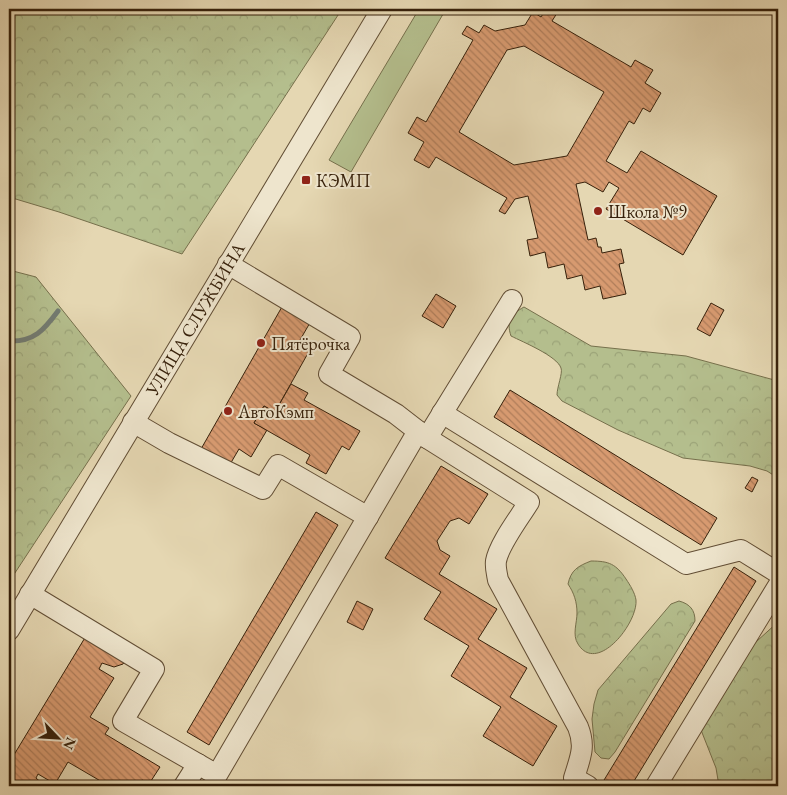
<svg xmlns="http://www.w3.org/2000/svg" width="787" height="795" font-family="'EB Garamond',serif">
  <defs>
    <pattern id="forest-crowns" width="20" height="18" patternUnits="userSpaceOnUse" patternTransform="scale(1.25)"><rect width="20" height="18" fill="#b4be8d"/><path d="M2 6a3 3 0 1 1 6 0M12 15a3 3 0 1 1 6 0" fill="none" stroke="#9ba378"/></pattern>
    <pattern id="building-back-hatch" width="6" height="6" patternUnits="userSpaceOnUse" patternTransform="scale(1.25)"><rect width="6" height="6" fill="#d79a70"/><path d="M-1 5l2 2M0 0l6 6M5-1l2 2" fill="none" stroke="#af7d5a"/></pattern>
  </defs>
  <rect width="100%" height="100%" fill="#e5d7b2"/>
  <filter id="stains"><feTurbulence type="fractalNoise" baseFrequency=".004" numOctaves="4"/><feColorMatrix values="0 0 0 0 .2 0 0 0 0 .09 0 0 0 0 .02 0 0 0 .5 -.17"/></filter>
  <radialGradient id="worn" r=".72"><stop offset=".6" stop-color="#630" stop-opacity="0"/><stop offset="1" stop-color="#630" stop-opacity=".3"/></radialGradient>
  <!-- green -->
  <path fill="#b4be8d" stroke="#76704c" d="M419,9h27l-95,163 -22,-12z"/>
  <!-- forest -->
  <g fill="url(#forest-crowns)" stroke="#76704c">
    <path d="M9,9h333l-160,245 -123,-42 -50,-15z"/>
    <path d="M9,270l27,7 95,119 -122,186z"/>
    <path d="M524,307l67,39 95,10 92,25v97l-11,-7 -17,-5 -67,-8 -65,-28 -56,-29 -5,-6c0,-8 6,-22 4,-27 -4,-12 -38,-26 -50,-32 -5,-15 0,-22 13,-29z"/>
    <path d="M591,561c18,0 25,3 35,18 4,6 9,14 10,21 2,23 -39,75 -58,44 -6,-9 -1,-21 -1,-31 0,-11 -3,-20 -9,-29 3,-14 10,-18 23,-23z"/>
    <path d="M679,601c11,3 16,9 16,20l-80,131 -6,7 -8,-1 -6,-6 -3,-33 2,-15 4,-14 73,-86z"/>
    <path d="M778,622v164h-59l-3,-18 -15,-38 39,-71 17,-18z"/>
  </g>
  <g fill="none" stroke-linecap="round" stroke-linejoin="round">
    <!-- stream -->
    <path stroke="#727b72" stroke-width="5" d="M9,341c25,1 35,-11 49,-30"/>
  </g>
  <!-- building -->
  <g fill="url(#building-back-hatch)" stroke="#37210b" fill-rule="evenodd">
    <path d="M546,9l13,1 -7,11 79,46 4,-7 18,10 -8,13 16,10 -11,19 -7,-4 -9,16 -5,-3 -23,40 21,12 14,-22 76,45 -34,59 -77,-46 13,-21 -10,-6 -6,10 -18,-10 -9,2 12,56 8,-2 2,9h3l1,6 19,-4 3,14 -5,1 7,30 -23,5 -3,-13 -15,4 -3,-15 -15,4 -3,-15 -16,4 -3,-16 -15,4 -3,-16 11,-2 -10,-42 -13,3 -10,15 -6,-3 8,-13 -71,-41 -7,11 -15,-8 10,-18 -16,-9 9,-16 9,5 47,-82 -11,-6 5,-8 12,7 5,-8 11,6 30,-6 8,-13 8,5zM524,46l80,46 -37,64 -53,9 -55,-33 48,-82z"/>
    <path d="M436,294l20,12 -13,22 -21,-12z"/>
    <path d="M711,303l13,7 -14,26 -13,-7z"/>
    <path d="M283,305l28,16 -11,19 12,6 -37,66 -11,-6 -10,17 13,7 -16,27 -12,-8 -10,17 -28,-17z"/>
    <path d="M291,384l17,9 -4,7 56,31 -11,19 -7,-4 -16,28 -20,-11 4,-8 -56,-32 10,-17 11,6z"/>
    <path d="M510,390l207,128 -16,27 -207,-128z"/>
    <path d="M441,466l47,28 -19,30 -10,-6 -9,3 -13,20 3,9 10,6 -11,18 58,35 -19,30 49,29 -17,29 47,29 -24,40 -50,-30 18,-29 -50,-31 18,-30 -45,-27 17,-27 -56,-34z"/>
    <path d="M752,477l6,3 -6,12 -7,-4z"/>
    <path d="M316,512l22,13 -129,220 -22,-13z"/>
    <path d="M734,567l22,14 -125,205h-28l-2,-1z"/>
    <path d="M357,601l16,8 -10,21 -16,-8z"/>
    <path d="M86,636l41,23 -4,5 -9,3 -12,-4 -3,6 15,9 -24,39 19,11 -4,6 55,33 -11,17 -7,-4 -3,6h-30l-41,-24 -13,22 -17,-10 -2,4 9,8h-30l-6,-4v-19z"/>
  </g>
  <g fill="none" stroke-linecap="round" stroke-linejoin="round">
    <defs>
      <g id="minor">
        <path d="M228,264l122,73 -21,37 67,40 31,24 85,-138"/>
        <path d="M442,413l244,151 55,-14 37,23"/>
        <path d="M133,422l36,21 94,46 15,-24 90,52"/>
        <path d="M427,438l102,64c-9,15 -30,42 -33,59 -1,6 1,13 2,19l80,147c8,20 2,31 -4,51l14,8"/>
        <path d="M30,594l124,75 -31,52 94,54 201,-344"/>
        <path d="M9,630l373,-621"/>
        <path d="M184,786l14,-22"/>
        <path d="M656,786l122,-200"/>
      </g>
    </defs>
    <!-- minor casing -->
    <use href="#minor" stroke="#624e35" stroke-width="22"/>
    <!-- minor -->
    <use href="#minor" stroke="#eee5cd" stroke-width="20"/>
  </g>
  <!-- markers -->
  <g fill="#8f2418" stroke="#eee5cd" stroke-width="2">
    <rect x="301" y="175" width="10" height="10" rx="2.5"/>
    <circle cx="598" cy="211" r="5"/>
    <circle cx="261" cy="343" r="5"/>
    <circle cx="228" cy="411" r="5"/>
  </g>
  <g text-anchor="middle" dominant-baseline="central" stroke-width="4" stroke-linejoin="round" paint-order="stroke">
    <!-- poi labels -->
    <g font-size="18" fill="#37210b" stroke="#eee5cd" text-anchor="start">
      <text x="316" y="180">КЭМП</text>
      <text x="608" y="211">Школа №9</text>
      <text x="271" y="343">Пятёрочка</text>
      <text x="238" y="411">АвтоКэмп</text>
    </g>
    <!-- street labels -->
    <g font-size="18" fill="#37210b" stroke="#eee5cd">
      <text transform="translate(195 319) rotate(-59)">УЛИЦА СЛУЖБИНА</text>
    </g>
  </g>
  <!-- margin -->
  <rect width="787" height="795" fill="none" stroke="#e5d7b2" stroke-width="30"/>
  <rect x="10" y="10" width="767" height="775" fill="none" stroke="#37210b" stroke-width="2.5"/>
  <rect x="15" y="15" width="757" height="765" fill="none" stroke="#37210b"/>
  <!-- north arrow -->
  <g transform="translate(58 738) rotate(115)" stroke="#eee5cd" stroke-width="4" paint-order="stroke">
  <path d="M0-4L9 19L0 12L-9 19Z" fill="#37210b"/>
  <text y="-8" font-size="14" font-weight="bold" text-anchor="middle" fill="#37210b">N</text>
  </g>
  <rect width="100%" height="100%" filter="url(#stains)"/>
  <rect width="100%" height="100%" fill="url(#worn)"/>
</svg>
